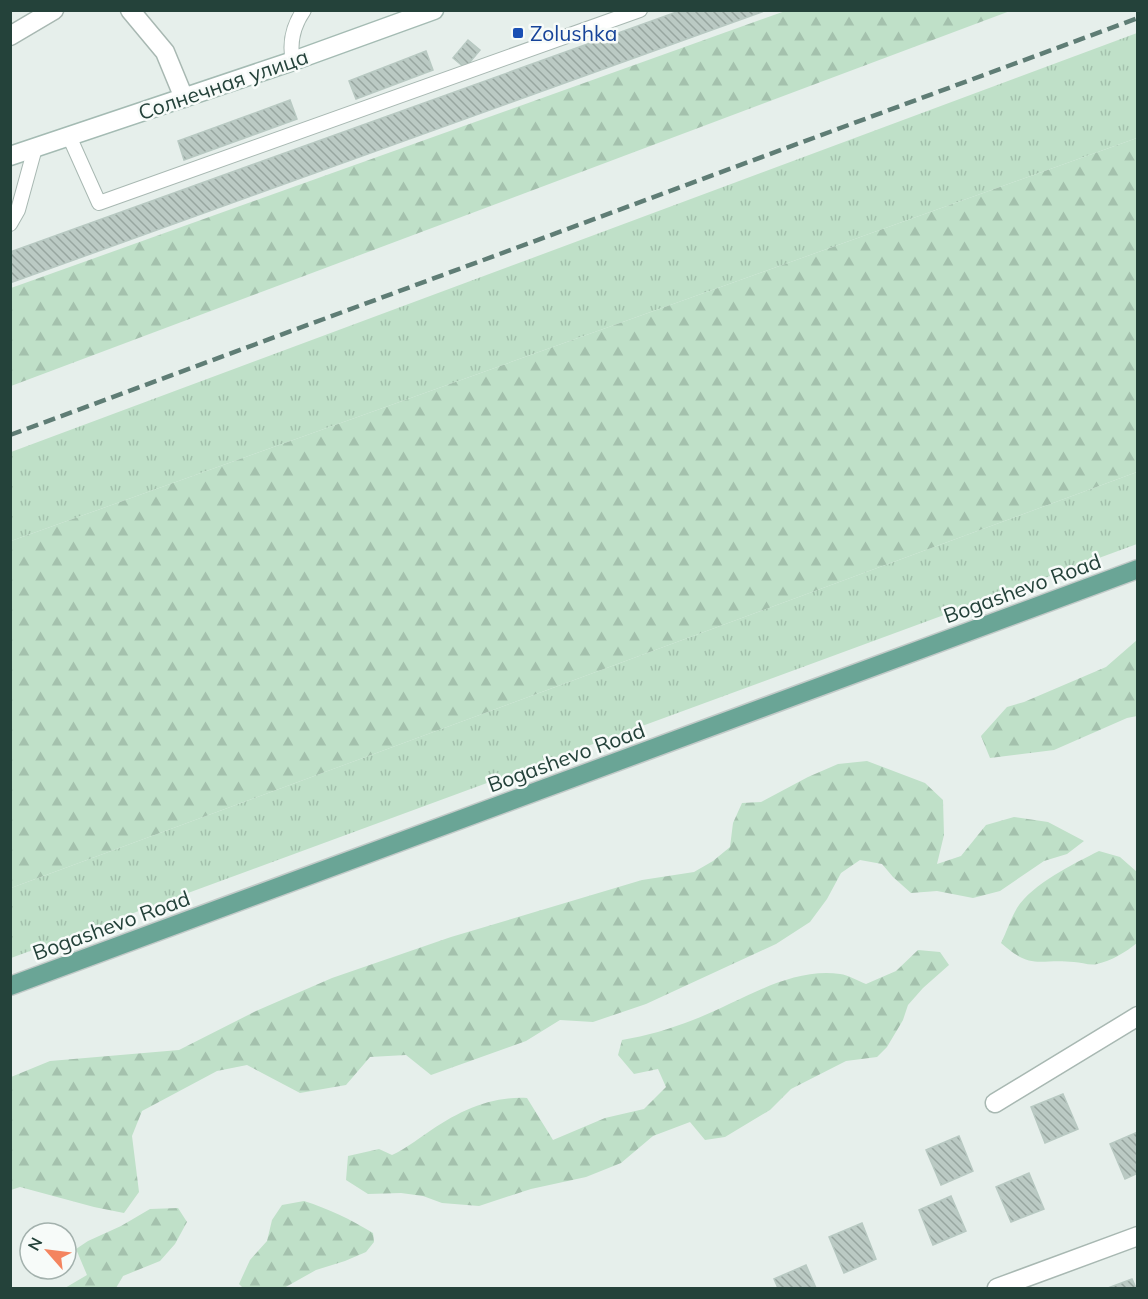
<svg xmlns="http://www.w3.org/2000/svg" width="1148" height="1299" font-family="Mulish,sans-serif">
  <defs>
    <pattern id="grass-tufts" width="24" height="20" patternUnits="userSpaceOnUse" patternTransform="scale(1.5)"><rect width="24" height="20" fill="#bfe0c8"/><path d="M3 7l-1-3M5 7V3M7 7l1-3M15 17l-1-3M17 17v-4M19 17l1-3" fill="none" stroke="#a4c1ad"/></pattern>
    <pattern id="forest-firs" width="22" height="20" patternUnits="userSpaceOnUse" patternTransform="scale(1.5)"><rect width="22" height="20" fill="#bfe0c8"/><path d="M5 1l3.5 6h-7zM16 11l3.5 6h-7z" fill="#a4c1ad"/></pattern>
    <pattern id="building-back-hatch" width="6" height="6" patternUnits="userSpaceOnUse" patternTransform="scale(1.5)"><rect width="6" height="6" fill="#bbcac4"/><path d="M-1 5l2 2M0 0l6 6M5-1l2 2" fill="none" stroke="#98a6a0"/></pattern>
  </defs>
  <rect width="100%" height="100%" fill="#e6efeb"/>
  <!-- grass -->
  <g fill="url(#grass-tufts)">
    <path d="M1137,33v105l-1126,403v-89z"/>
    <path d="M1137,472v72l-1126,414v-70z"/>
  </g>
  <!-- forest -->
  <g fill="url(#forest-firs)">
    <path d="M788,10l222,1 -999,375v-98z"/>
    <path d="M1137,138v334l-1126,416v-347z"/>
    <path d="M1137,640v76l-10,2 -73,32 -64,8 -9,-22 26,-29 17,-5 82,-35z"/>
    <path d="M867,761l58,22 18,17 1,35 -7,29 24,-8 25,-31 28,-8 34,5 36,19 -17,13 -23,7 -44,30 -27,7 -36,-7 -26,2 -18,-16 -11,-13 -22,-4 -19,13 -14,26 -17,23 -34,22 -130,60 -53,18 -33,-2 -34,21 -95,34 -25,-20 -36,2 -24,28 -46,8 -53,-28 -30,6 -75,40 -10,25 7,56 -15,21 -30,-6 -74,-20 -9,3v-113l39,-16 129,-11 77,-39 76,-33 119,-41 191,-57 52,-8 19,-11 17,-14 3,-24 9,-20 19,-1 47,-25 30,-13z"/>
    <path d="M1099,851l21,6 17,15v71c-11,9 -26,18 -40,21 -7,2 -16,-2 -23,-2 -35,-4 -42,9 -73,-19 6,-12 10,-25 16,-35 15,-24 58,-45 82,-57z"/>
    <path d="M918,950l22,2 9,13 -26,23 -15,17 -5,15 -16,27 -10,10 -31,4 -55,28 -21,21 -45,27 -20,3 -15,-18 -37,14 -32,27 -35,14 -55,12 -52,17 -37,-3 -19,-7 -22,-3 -33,1 -22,-14 2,-24 31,-7 13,6c13,-6 23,-14 35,-22 30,-21 63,-37 100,-35l26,42 52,-22 39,-9 22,-22 -8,-18 -24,5 -16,-19 4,-15c24,-4 48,-11 71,-20 46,-17 95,-53 147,-46 8,1 18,7 26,10l30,-13z"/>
    <path d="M304,1201c25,8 46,18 69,32l1,9 -8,10 -21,9 -29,9 -32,18h-41l-4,-4 11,-24 17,-19 5,-21 10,-15z"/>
    <path d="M178,1208l9,14 -12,22 -15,17 -37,15 -7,12h-51l22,-13 -11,-26 12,-8 33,-15 29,-17z"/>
  </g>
  <!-- building -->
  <g fill="url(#building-back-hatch)" stroke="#b8c9c2" stroke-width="1.5">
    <path d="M682,10h85l-757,273v-31z"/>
    <path d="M468,40l12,10 -15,18 -12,-10z"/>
    <path d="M426,51l7,19 -77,29 -7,-18z"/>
    <path d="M290,100l7,19 -113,41 -6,-19z"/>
    <path d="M1063,1094l15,35 -33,14 -14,-36z"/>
    <path d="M1138,1132v41l-13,6 -15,-35z"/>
    <path d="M959,1136l14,35 -32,14 -15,-35z"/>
    <path d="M1029,1173l15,36 -33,13 -15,-35z"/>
    <path d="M951,1196l15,35 -33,14 -14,-35z"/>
    <path d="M862,1223l14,36 -32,14 -15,-36z"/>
    <path d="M806,1265l10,23h-38l-4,-9z"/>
    <path d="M1132,1279l4,9h-28z"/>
  </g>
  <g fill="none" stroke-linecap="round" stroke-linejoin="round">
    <defs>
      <g id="lane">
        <path d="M293,61c-4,-18 0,-35 11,-51"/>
        <path d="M69,136l30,67 541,-193"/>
        <path d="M10,224l8,-14 17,-62"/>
      </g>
      <g id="street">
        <path d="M130,10l35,42 19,46"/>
        <path d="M10,36l44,-26"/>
        <path d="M995,1103l143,-87"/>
        <path d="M997,1288l141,-52"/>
      </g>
      <path id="secondary" d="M10,156l283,-95 141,-51"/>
      <path id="primary" d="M10,986l1128,-417"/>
    </defs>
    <!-- lane casing -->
    <use href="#lane" stroke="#a8b8b2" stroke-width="16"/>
    <!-- street casing -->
    <use href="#street" stroke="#a8b8b2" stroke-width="21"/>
    <!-- secondary casing -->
    <use href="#secondary" stroke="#a4bbb3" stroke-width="21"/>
    <!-- primary casing -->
    <use href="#primary" stroke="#c2cac8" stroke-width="21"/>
    <!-- lane -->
    <use href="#lane" stroke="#fff" stroke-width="14"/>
    <!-- street -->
    <use href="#street" stroke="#fff" stroke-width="18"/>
    <!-- secondary -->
    <use href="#secondary" stroke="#fff" stroke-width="18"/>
    <!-- primary -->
    <use href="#primary" stroke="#6aa596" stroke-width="18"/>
    <!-- rail -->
    <path stroke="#5f7d75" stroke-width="4.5" stroke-dasharray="12 6" stroke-linecap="butt" d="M10,435l1128,-417"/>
  </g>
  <!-- markers -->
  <rect fill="#1a4fb4" stroke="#f7fbf9" stroke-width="2" x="512" y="27" width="12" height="12" rx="3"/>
  <g text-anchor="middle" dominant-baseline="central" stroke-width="5" stroke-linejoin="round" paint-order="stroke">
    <!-- transit labels -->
    <g font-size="21" fill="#164399" stroke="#f7fbf9" text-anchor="start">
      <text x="530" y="33">Zolushka</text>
    </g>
    <!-- street labels -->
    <g font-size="21" fill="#24423a" stroke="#f7fbf9">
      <text transform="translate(223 84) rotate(-19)">Солнечная улица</text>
      <text transform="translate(1022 588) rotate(-20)">Bogashevo Road</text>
      <text transform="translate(566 757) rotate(-20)">Bogashevo Road</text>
      <text transform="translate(111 925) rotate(-20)">Bogashevo Road</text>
    </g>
  </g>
  <!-- border -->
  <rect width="1148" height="1299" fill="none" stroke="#24423a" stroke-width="24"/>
  <!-- north arrow -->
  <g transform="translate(48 1251) rotate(298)"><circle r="28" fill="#f7fbf9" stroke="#a3b1ad" stroke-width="1.5"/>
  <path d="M0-4.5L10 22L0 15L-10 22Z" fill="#f4845f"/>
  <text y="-9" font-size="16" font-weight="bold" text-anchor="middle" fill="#24423a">N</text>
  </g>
</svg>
